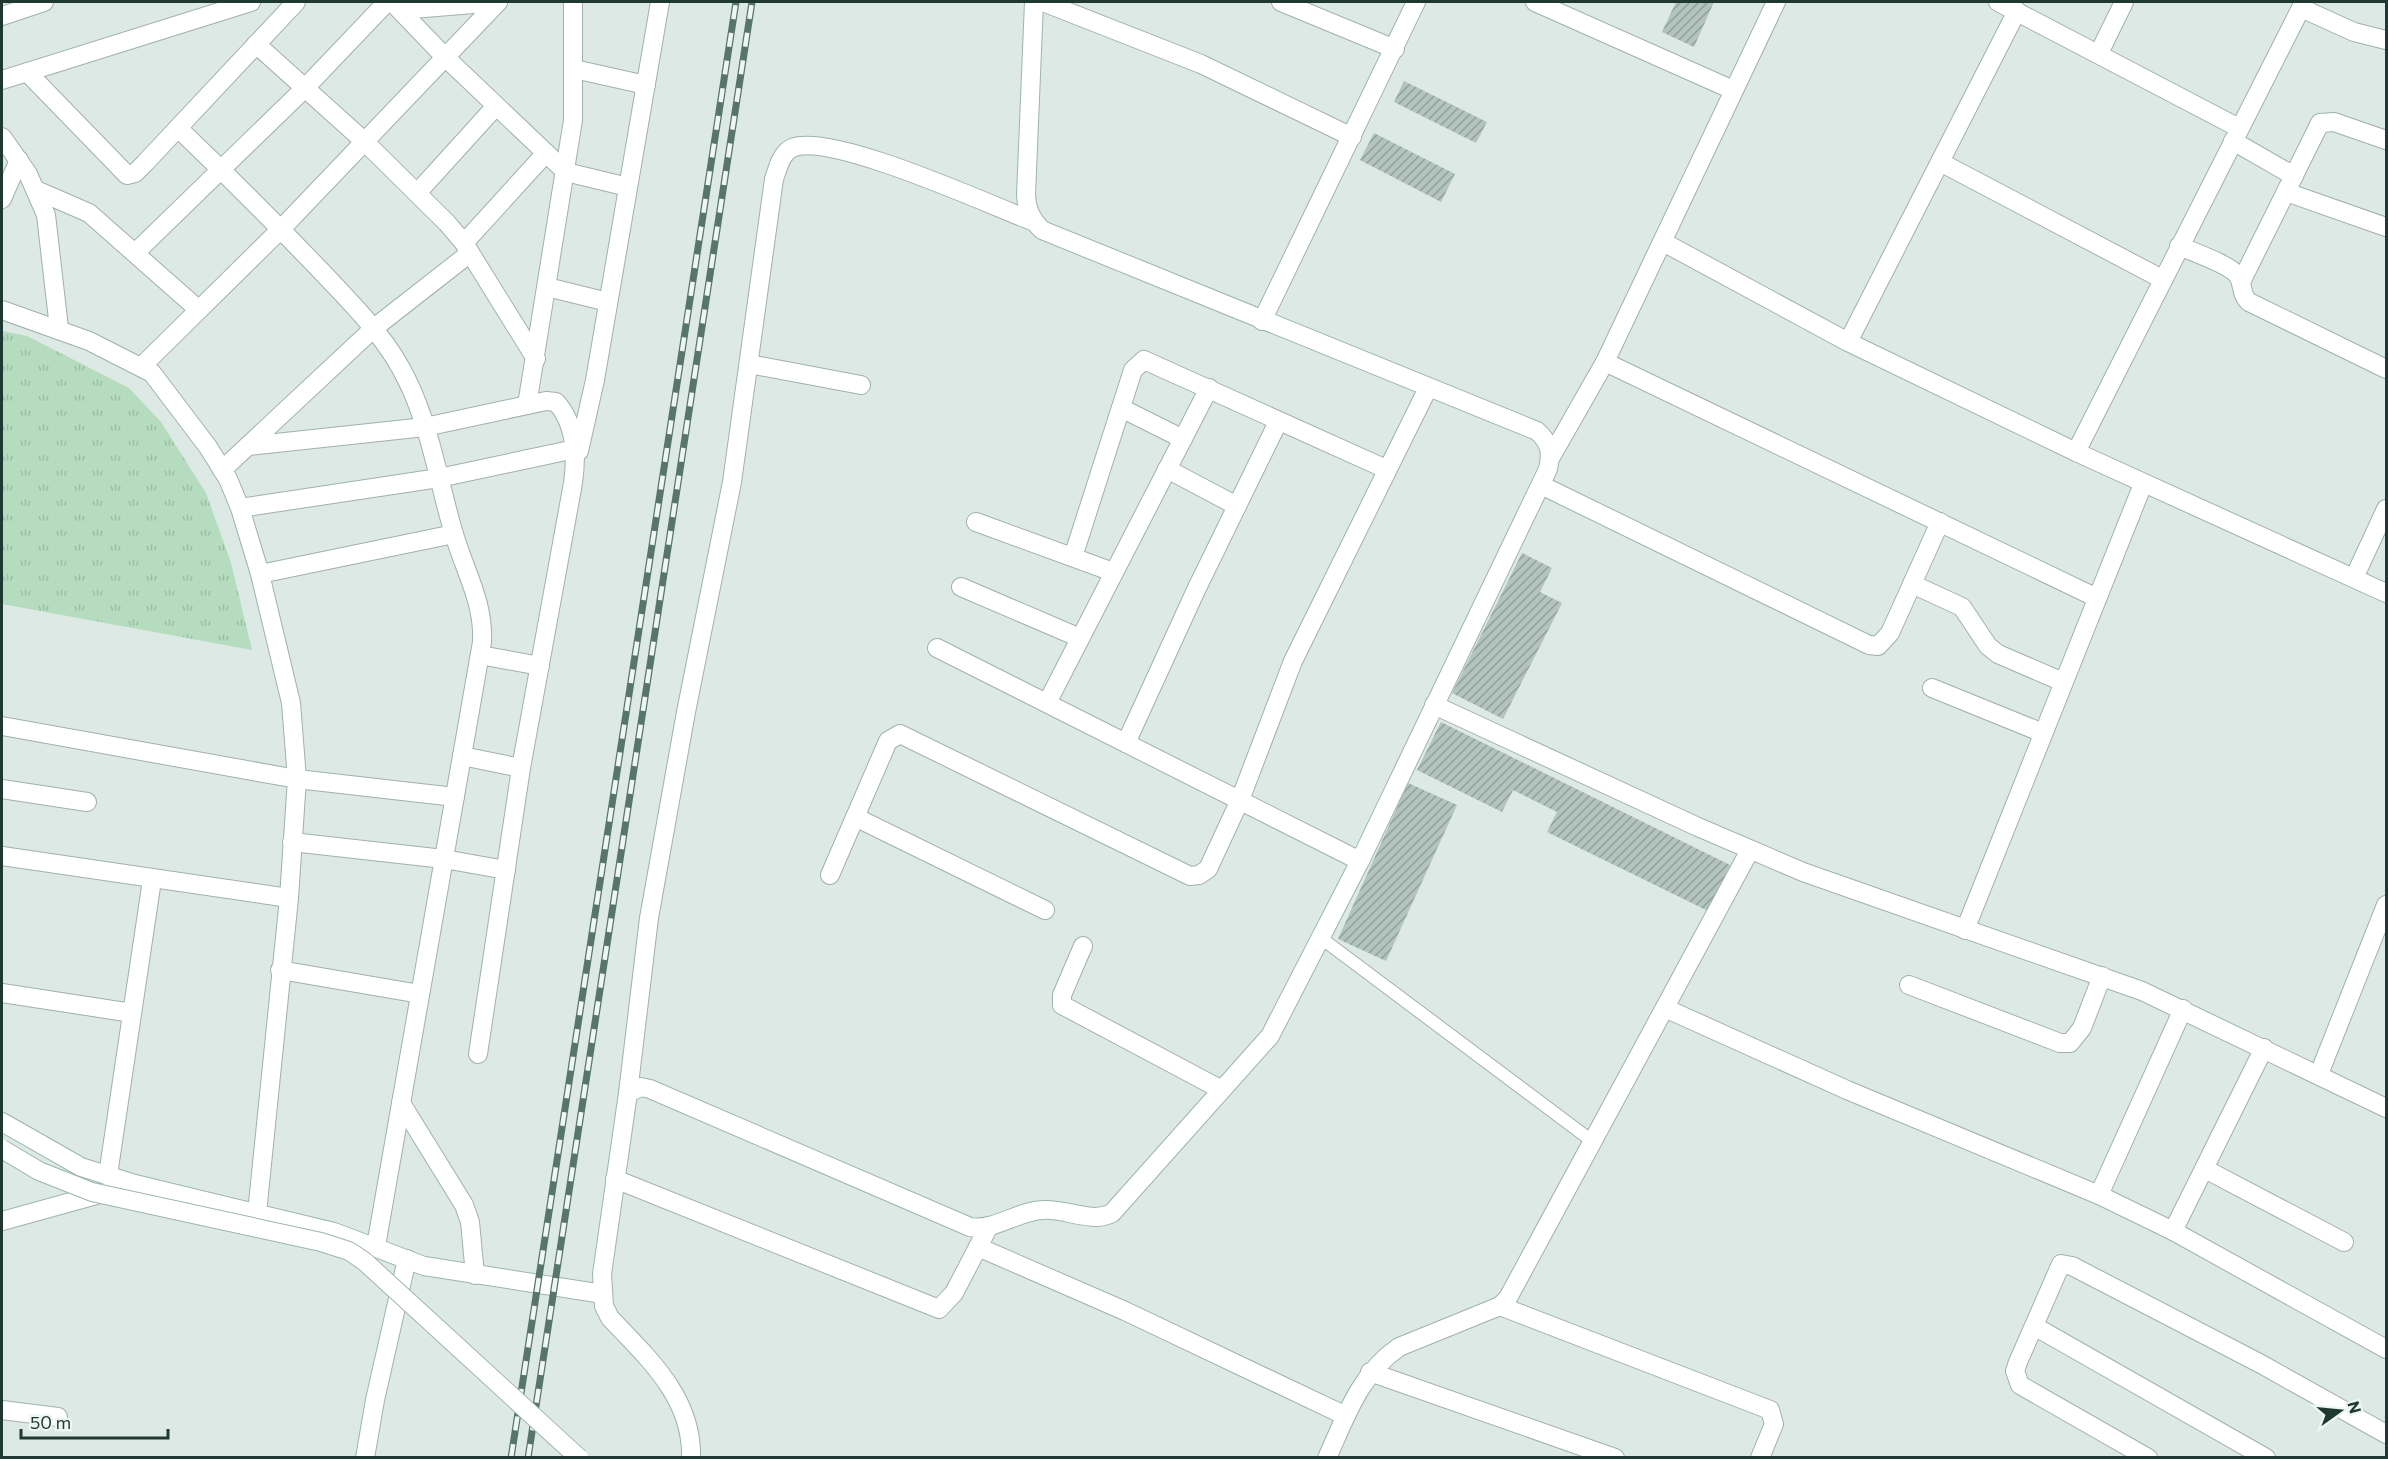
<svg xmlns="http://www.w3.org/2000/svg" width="2388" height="1459" font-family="Commissioner,sans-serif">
  <defs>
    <pattern id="park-tufts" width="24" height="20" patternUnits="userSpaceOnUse" patternTransform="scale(1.5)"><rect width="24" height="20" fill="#b5dcbf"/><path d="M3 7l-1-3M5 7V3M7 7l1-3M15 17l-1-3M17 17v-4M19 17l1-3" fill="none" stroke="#9bbea5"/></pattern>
    <pattern id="building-hatch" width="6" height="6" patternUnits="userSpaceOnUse" patternTransform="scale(1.5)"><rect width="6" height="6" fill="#b2c4bd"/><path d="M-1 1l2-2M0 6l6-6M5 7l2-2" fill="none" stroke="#90a09a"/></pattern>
  </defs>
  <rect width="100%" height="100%" fill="#dde9e4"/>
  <!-- park -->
  <path fill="url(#park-tufts)" d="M2,331l25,5 102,52 32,34 45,71 25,70 21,87 -250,-46z"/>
  <!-- building -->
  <g fill="url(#building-hatch)">
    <path d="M1676,2h38l-20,45 -32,-15z"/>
    <path d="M1404,81l83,41 -11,21 -82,-41z"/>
    <path d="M1374,133l81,41 -14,28 -81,-42z"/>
    <path d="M1522,553l30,15 -12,24 22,11 -59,116 -51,-26z"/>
    <path d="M1441,722l289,143 -22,46 -161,-79 10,-20 -44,-22 -11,22 -85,-42z"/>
    <path d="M1408,783l49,22 -71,156 -48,-22z"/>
  </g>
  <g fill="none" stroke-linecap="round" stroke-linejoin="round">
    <defs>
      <path id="lane" d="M1321,938l271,203"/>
      <g id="street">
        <path d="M392,2l53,55 121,115 62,15"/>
        <path d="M1043,2l158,62 151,73"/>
        <path d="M1281,2l114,47"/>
        <path d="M1535,2l198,88"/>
        <path d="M1998,2l241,126"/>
        <path d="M2301,8l53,24 32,8"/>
        <path d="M400,10l98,-8"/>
        <path d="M2,16l42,-14"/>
        <path d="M256,44l109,98 82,81 17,20 72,116"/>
        <path d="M2099,53l25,-51"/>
        <path d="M574,69l72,16"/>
        <path d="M27,72l100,103 8,-2 10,-10 151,-161"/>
        <path d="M2,80l249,-78"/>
        <path d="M178,128c49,47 97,95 144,144 32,34 66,67 86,110 23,48 31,102 46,152 11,38 30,68 28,108l-106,604"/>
        <path d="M2,137l26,37 18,41 13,113"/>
        <path d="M2233,141l61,35"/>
        <path d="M1940,162l222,117"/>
        <path d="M36,190l53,23 110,97"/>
        <path d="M418,192l78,-86"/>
        <path d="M2286,192l100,35"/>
        <path d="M2,199l17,-39"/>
        <path d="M1663,242l185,100 228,110 310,141"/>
        <path d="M464,243l82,-90"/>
        <path d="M2179,246c14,6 52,19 59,30 6,9 2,18 11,26l137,67"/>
        <path d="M135,253l169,-164 83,-87"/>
        <path d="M2241,282l79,-159 14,-1 52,18"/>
        <path d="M547,287l61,15"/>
        <path d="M2,310l87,31 63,32 56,74 20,32 12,29 20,66 31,129 6,76 -8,119 -32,315"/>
        <path d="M1262,321l154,-319"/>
        <path d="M1848,342l169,-331"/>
        <path d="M1605,362l492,236"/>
        <path d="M749,364l112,21"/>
        <path d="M142,366l139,-137 217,-227"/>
        <path d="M527,405l46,-285v-118"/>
        <path d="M1121,408l62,31"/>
        <path d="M248,446l177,-19 121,-26 10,1c20,22 21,53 17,81l-52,285 -43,286"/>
        <path d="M579,451l16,-71 65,-378"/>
        <path d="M2076,452l228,-450"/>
        <path d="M1552,455l53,-93 171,-360"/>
        <path d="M1167,469l70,37"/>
        <path d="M222,470l152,-142 96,-75"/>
        <path d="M1541,485l328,160 9,1 12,-13 50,-111"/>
        <path d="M240,508l199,-30 136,-29"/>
        <path d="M976,522l137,50"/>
        <path d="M1073,557l60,-187 11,-10 242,109"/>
        <path d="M260,574l194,-40"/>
        <path d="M2354,578l32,-69"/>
        <path d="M1912,584l50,23 26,39 10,8 65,28"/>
        <path d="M961,587l119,51"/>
        <path d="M937,648l423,213"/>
        <path d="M480,655l60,11"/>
        <path d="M1932,688l111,45"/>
        <path d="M1047,703l162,-315"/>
        <path d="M1434,705l264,122 105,45 339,119 244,117"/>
        <path d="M2,726l295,53 158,18"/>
        <path d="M1126,743l70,-153 82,-168"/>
        <path d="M462,756l59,12"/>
        <path d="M2,789l85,13"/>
        <path d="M855,817l190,93"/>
        <path d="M292,842l152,17 62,11"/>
        <path d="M2,856l287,42"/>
        <path d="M830,875l58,-134 12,-7 290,142 9,-1 9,-6 32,-69 53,-139 135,-273"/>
        <path d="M1965,930l178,-446"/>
        <path d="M1083,946l-21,49v10l158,84"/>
        <path d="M280,970l140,24"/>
        <path d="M1909,985l151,58h10l12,-15 20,-52"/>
        <path d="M2,993l130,20"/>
        <path d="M1667,1009l180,81 252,105 74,36 213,118"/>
        <path d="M2319,1074l67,-169"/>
        <path d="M628,1093l21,-175 37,-206 46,-230 42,-303c4,-11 7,-26 18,-31 37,-17 198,57 240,73"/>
        <path d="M401,1103l63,102 6,17 5,53"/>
        <path d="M2205,1169l139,73"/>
        <path d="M108,1175l44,-295"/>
        <path d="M615,1179l324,130 15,-16 35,-67"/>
        <path d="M2099,1195l84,-186"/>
        <path d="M2173,1231l91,-183"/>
        <path d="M978,1247l147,64 221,105"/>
        <path d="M1500,1306l270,104 4,14 -14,34"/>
        <path d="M2034,1326l232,132"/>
        <path d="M1370,1372l245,86"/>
        <path d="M2,1410l56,7"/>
        <path d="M1327,1458c19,-42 33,-84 72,-111l101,-41 8,-8 242,-448"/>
        <path d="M2148,1458l-128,-73 -5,-14 3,-9 43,-98 11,2 189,98 125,70"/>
      </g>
      <g id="secondary">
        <path d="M2,1122l79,45 54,17 199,48 90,34 179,28"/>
        <path d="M2,1221l105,-29"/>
        <path d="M365,1458l10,-58 32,-141"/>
        <path d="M691,1458c2,-60 -43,-100 -81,-140l-6,-12 -2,-32 26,-181 13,-6 9,2 320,138c25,4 47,-16 73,-17 22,-2 49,14 69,3l158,-177 90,-175 188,-392c4,-17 2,-26 -11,-38l-495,-201c-11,-11 -15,-20 -16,-35l8,-193"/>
      </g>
    </defs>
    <!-- lane casing -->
    <use href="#lane" stroke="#a0b1ab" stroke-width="14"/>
    <!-- street casing -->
    <use href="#street" stroke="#a0b1ab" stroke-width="20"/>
    <!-- secondary casing -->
    <use href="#secondary" stroke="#9cb5ac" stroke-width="20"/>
    <!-- lane -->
    <use href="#lane" stroke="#fff" stroke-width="12"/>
    <!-- street -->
    <use href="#street" stroke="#fff" stroke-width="18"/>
    <!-- secondary -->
    <use href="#secondary" stroke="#fff" stroke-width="18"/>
    <defs>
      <g id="rail">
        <path d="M511,1458l225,-1456"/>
        <path d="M528,1458l224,-1456"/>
      </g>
    </defs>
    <!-- rail casing -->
    <use href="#rail" stroke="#58756d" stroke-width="7"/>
    <!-- rail -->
    <use href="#rail" stroke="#edf6f2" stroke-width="4.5" stroke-dasharray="14" stroke-linecap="butt"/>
    <defs>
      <path id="secondary-bridge" d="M2,1149l37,22 53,21 229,50 28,9 15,10 215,197"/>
    </defs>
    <!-- secondary-bridge casing -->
    <use href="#secondary-bridge" stroke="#9cb5ac" stroke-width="20" stroke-linecap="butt"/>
    <!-- secondary-bridge -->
    <use href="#secondary-bridge" stroke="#fff" stroke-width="18"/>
  </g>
  <!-- border -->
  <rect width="2388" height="1459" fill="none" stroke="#1f3932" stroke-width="6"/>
  <!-- north arrow -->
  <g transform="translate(2340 1411) rotate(75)" stroke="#edf6f2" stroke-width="4.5" paint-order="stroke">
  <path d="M0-4.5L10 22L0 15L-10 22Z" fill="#1f3932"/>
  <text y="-9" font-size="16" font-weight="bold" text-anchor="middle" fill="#1f3932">N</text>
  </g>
  <!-- scale -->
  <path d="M21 1429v9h147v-9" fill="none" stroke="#1f3932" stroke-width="3"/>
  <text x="30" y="1429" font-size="18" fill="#1f3932" stroke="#edf6f2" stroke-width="4.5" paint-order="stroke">50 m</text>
</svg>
